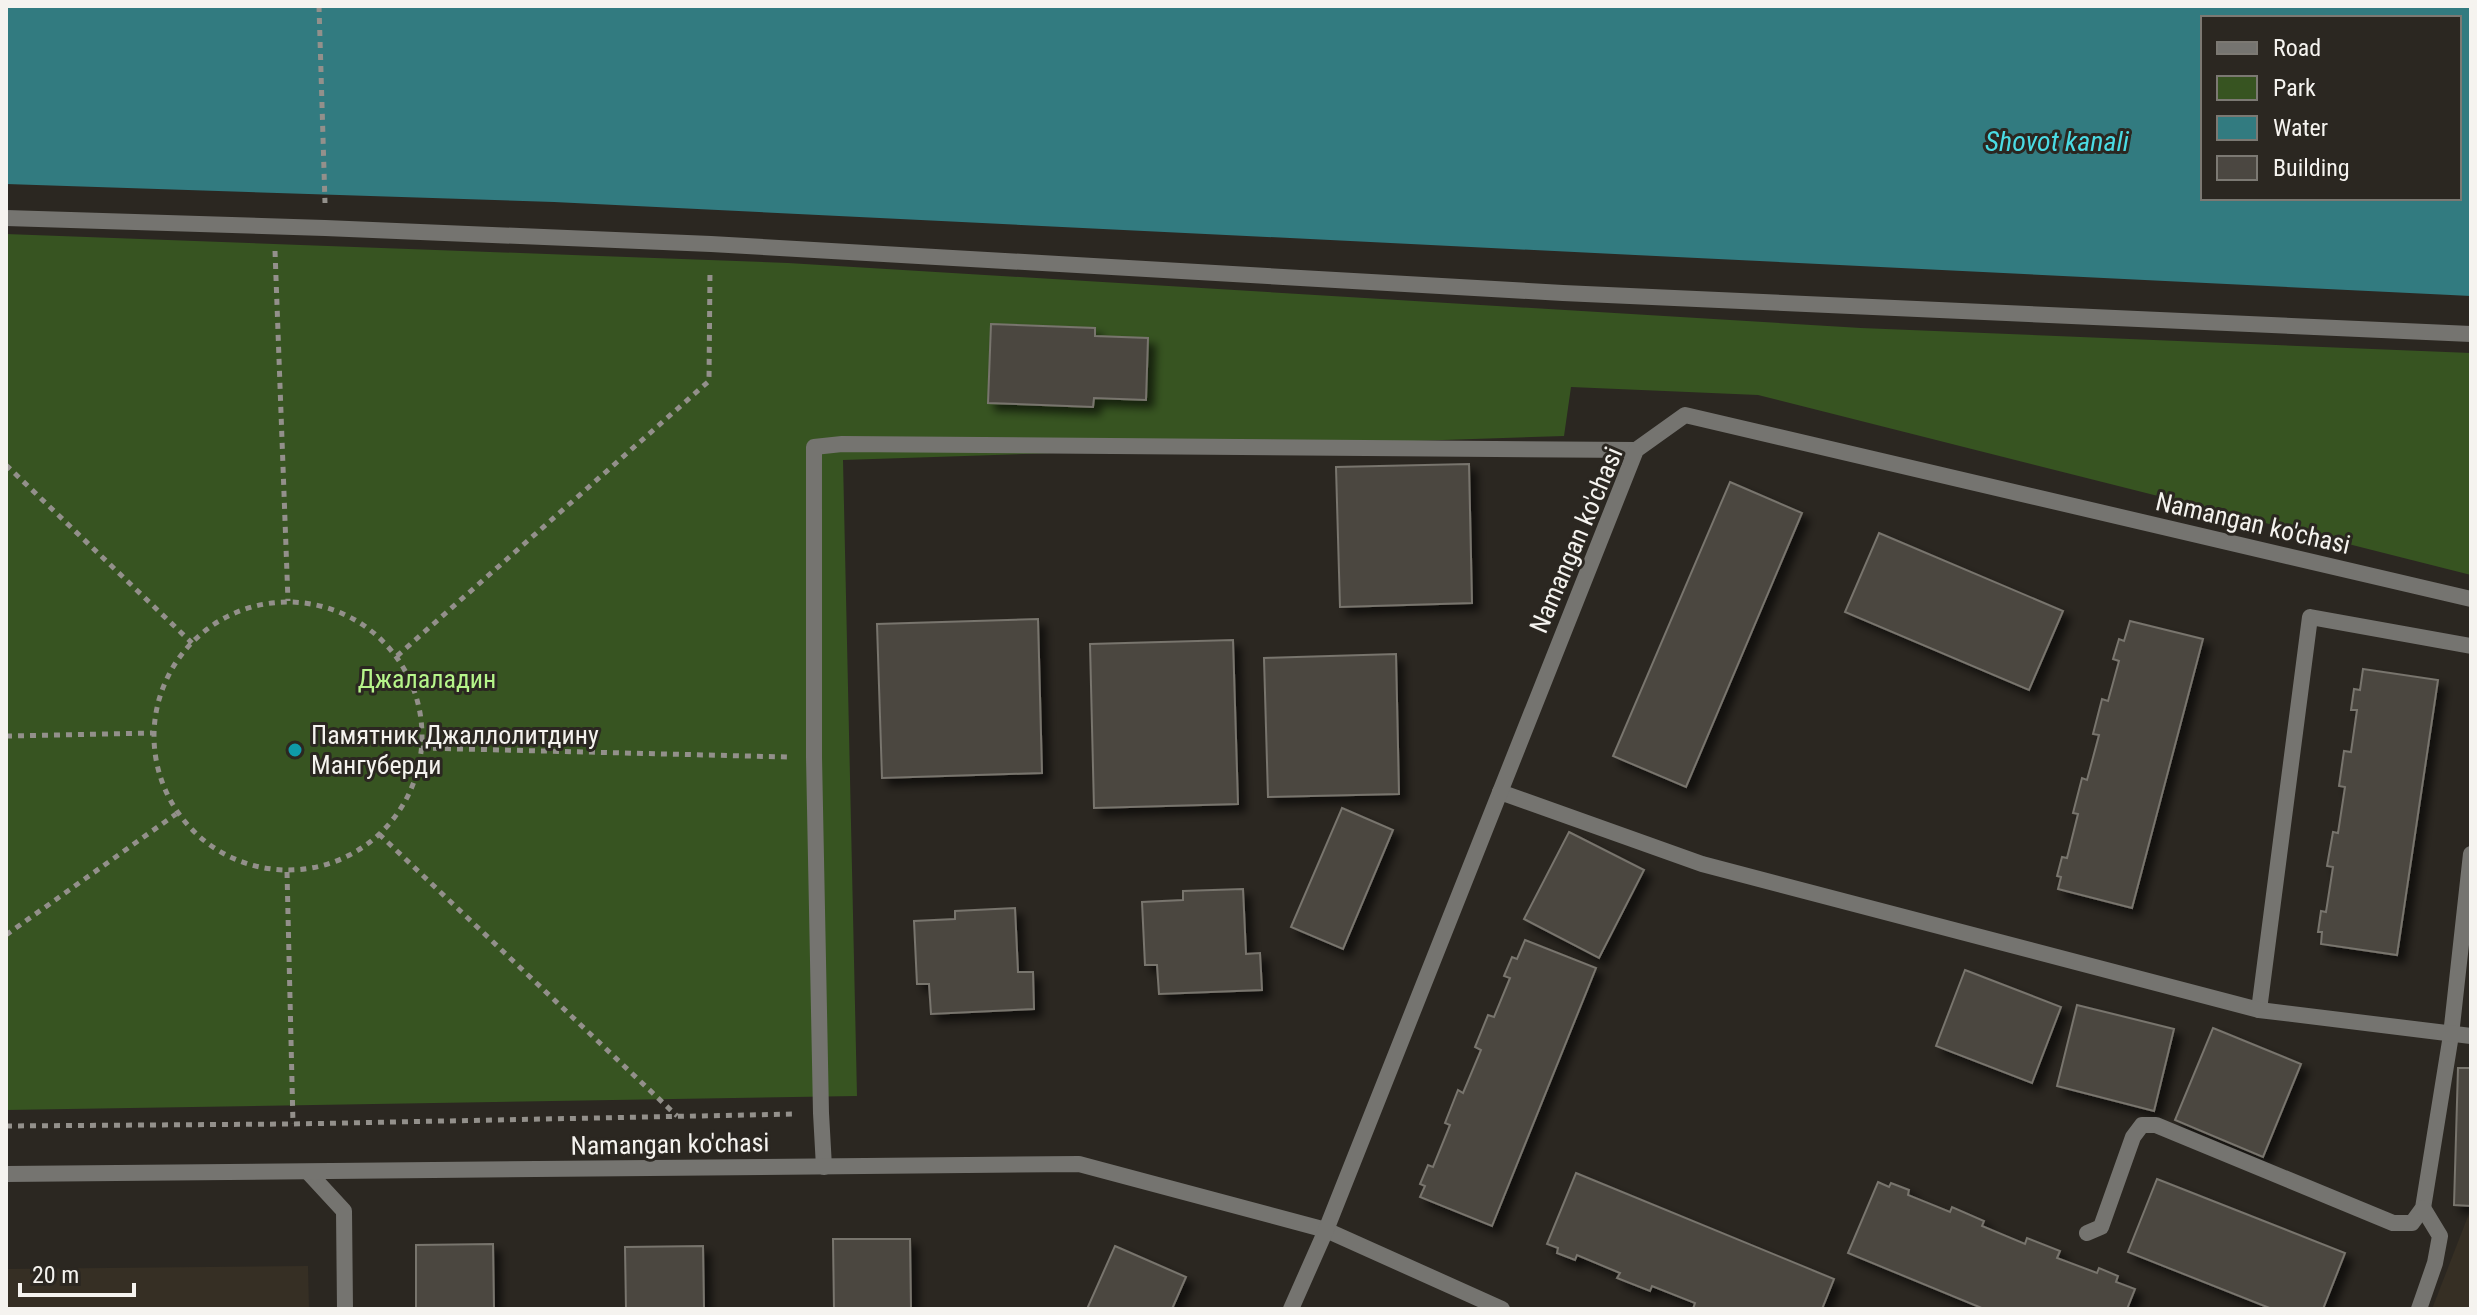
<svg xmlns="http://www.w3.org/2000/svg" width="2477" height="1315" font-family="'Roboto Condensed',sans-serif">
  <defs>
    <filter id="shadow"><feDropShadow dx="7" dy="7" stdDeviation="4" flood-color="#0009"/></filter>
  </defs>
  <rect width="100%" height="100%" fill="#2b2721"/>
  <!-- built -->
  <g fill="#362f24">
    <path d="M2470,1211l1,98h-39z"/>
    <path d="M308,1266l1,43h-303v-40z"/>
  </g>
  <!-- green -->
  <path fill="#375421" d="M6,234l782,29 1073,65 610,25v222l-713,-180 -187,-8 -7,49 -721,24 14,636 -851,14z"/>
  <!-- water -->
  <path fill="#327b80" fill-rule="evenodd" d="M6,6h2465v290l-1917,-94 -548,-18zM2203,18h256v180h-256z"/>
  <!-- building -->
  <g fill="#4b4741" stroke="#78746d" stroke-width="2" filter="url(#shadow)">
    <path d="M991,324l104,4v8l53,2 -2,62 -52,-2 -1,9 -105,-4z"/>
    <path d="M1469,464l3,139 -132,4 -4,-140z"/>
    <path d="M1730,482l72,31 -116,274 -73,-31z"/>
    <path d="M1879,533l184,78 -34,79 -184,-78z"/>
    <path d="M1038,619l4,154 -160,5 -5,-154z"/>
    <path d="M2130,621l73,18 -71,269 -74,-19 3,-12 -4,-1 5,-19 5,1 11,-44 -5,-1 9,-35 5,2 12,-45 -6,-1 9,-35 6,2 11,-40 -6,-2 6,-20 5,2z"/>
    <path d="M1233,640l5,164 -144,4 -4,-164z"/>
    <path d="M1396,654l3,140 -131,3 -4,-139z"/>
    <path d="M2363,669l75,11 -41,275 -76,-11 1,-12h-4l3,-21 5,1 7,-45 -6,-1 6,-34 5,1 7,-46 -6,-1 5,-35 7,1 6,-42h-6l3,-21 6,1z"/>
    <path d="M1342,808l51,22 -50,119 -52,-22z"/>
    <path d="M1569,832l75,38 -45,88 -75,-39z"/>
    <path d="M1243,889l3,65 14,-1 2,37 -103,4 -2,-29h-12l-3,-63 41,-2v-9z"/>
    <path d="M1015,908l3,64h15l1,37 -103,5 -2,-30h-12l-3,-63 41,-2v-8z"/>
    <path d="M1525,940l71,28 -104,258 -72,-29 5,-11 -5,-2 8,-19 5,2 17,-42 -5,-2 13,-33 5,3 18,-43 -6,-3 13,-32 6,2 16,-39 -6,-2 8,-19 5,2z"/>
    <path d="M1965,970l96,37 -29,76 -96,-37z"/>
    <path d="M2077,1005l97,24 -20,82 -97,-25z"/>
    <path d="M2213,1028l88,36 -38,93 -88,-37z"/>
    <path d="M2458,1068h13v138l-17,-1z"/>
    <path d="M1576,1173l258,106 -12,30h-129l2,-6 -43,-17 -2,5 -33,-13 3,-5 -43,-18 -2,5 -18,-7 1,-5 -11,-4z"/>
    <path d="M2157,1179l188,74 -22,56h-51l-144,-57z"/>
    <path d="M1878,1182l11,5 2,-4 18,7 -1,5 42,17 2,-5 32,14 -2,5 43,18 2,-6 33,13 -3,7 40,15 2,-5 19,8 -2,6 19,7 -8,20h-143l-136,-56z"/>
    <path d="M833,1239h77l1,70h-77z"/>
    <path d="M493,1244l1,65h-78v-64z"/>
    <path d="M703,1246l1,63h-78l-1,-62z"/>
    <path d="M1115,1246l71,31 -14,32h-85z"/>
  </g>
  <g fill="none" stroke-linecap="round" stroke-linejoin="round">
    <!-- path -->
    <g stroke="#93908b" stroke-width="5" stroke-dasharray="6 6" stroke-linecap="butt">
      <path d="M319,6l6,197"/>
      <path d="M275,251l13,350"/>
      <path d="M6,465l186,178"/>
      <circle cx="288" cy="736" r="134"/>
      <path d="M397,656l312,-275 1,-111"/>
      <path d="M6,736l146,-3"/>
      <path d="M421,748l367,9"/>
      <path d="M379,834l298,282"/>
      <path d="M287,872l6,252"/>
      <path d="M6,935l170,-121"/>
      <path d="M6,1126l287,-2 504,-10"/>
    </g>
    <!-- lane -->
    <g stroke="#757470" stroke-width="16">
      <path d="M2259,1010l51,-393 161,29"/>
      <path d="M308,1172l36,39 1,98"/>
      <path d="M2087,1233l14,-6 32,-90 9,-12h14l237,98h19l11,-15 28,-173 20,-181"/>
      <path d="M2419,1309l16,-46 5,-27 -17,-28"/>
    </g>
    <!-- street -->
    <g stroke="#757470" stroke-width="16">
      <path d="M6,218l319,10 386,16 852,49 908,41"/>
      <path d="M1500,792l202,72 557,146 212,26"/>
      <path d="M824,1167l-3,-54 -7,-356v-310l28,-3 794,6"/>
      <path d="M6,1174l1073,-10 247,66 176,79"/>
      <path d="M1291,1309l35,-79 310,-780 49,-35 786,184"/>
    </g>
  </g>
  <!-- markers -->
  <circle fill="#0f9aa8" stroke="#2b2721" stroke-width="3" cx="295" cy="750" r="8"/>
  <g text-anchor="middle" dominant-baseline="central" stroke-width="6" stroke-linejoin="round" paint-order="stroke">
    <!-- street labels -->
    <g font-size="26" fill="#f5f3ef" stroke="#2b2721">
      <text transform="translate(2253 523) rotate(13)">Namangan ko'chasi</text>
      <text transform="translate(1576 540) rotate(-67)">Namangan ko'chasi</text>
      <text transform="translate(670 1144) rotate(-1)">Namangan ko'chasi</text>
    </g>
    <!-- park labels -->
    <g font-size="26" fill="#b6f58a" stroke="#2b2721">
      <text x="427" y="679">Джалаладин</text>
    </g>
    <!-- poi labels -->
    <g font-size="26" fill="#f5f3ef" stroke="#2b2721" text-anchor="start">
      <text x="311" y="735">Памятник Джаллолитдину<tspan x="311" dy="30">Мангуберди</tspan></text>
    </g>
    <!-- water labels -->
    <g font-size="28" font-style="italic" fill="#4adbe4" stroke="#2b2721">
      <text x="2057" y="141">Shovot kanali</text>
    </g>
  </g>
  <!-- border -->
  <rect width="2477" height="1315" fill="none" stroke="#f5f3ef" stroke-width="16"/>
  <!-- legend -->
  <rect x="2201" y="16" width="260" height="184" fill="#2b2721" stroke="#7c7973" stroke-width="2"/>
  <rect x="2217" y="42" width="40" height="12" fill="#757470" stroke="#7c7973" stroke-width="2"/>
  <text x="2273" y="56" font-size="24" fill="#f5f3ef">Road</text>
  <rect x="2217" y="76" width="40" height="24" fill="#375421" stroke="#7c7973" stroke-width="2"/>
  <text x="2273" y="96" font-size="24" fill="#f5f3ef">Park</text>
  <rect x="2217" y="116" width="40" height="24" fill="#327b80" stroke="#7c7973" stroke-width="2"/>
  <text x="2273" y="136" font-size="24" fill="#f5f3ef">Water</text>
  <rect x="2217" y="156" width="40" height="24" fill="#4b4741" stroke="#7c7973" stroke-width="2"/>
  <text x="2273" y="176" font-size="24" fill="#f5f3ef">Building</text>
  <!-- scale -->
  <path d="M20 1283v12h114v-12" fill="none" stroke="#f5f3ef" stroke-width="4"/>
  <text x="32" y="1283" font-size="24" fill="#f5f3ef" stroke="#2b2721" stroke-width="6" paint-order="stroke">20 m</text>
</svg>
